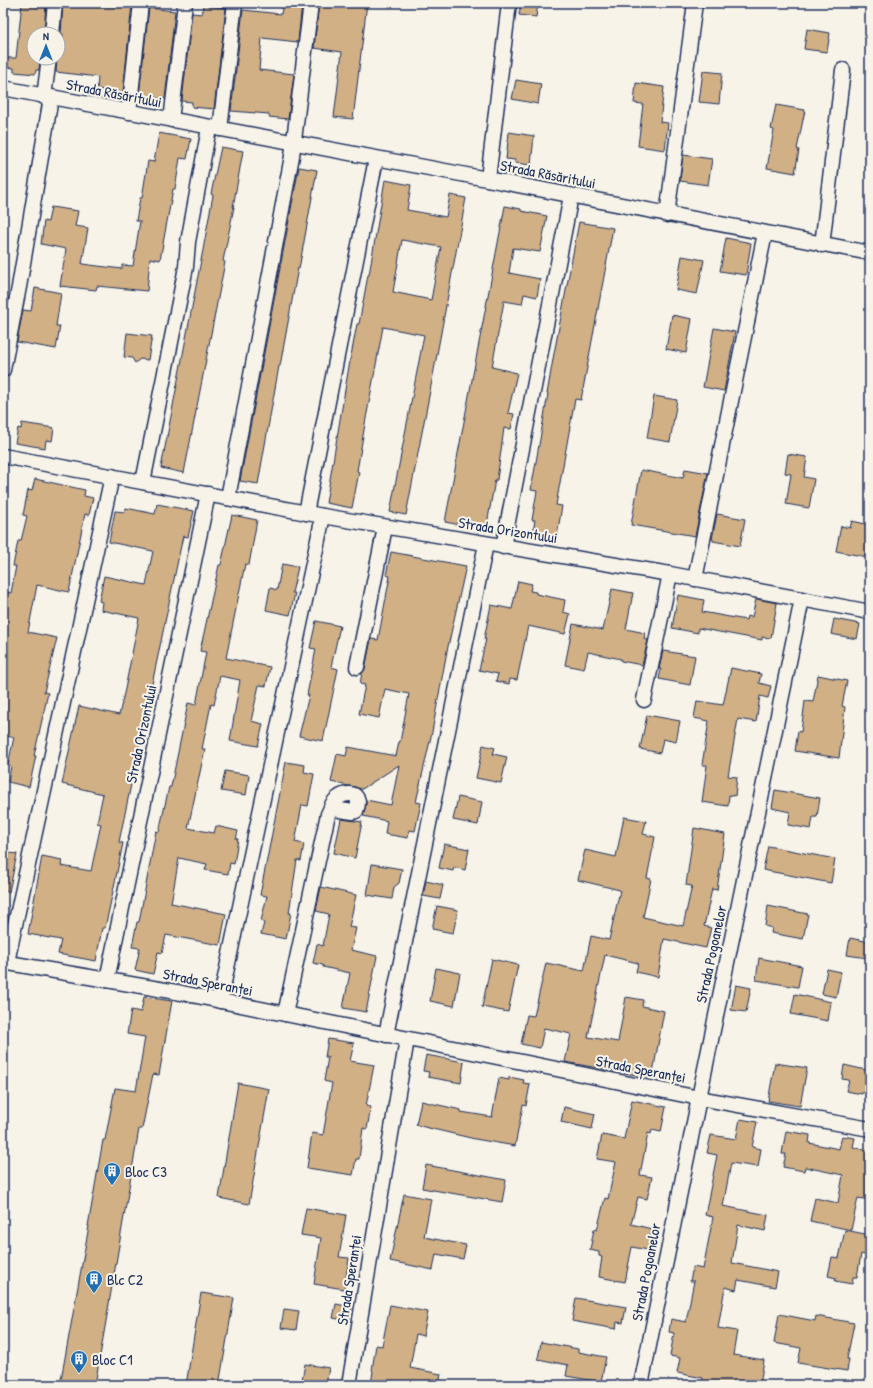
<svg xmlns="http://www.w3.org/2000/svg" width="873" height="1388" font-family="'Patrick Hand',sans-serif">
  <rect width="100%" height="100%" fill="#f7f3e8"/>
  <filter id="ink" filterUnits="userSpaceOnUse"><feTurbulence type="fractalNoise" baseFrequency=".025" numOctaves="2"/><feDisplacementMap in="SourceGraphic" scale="8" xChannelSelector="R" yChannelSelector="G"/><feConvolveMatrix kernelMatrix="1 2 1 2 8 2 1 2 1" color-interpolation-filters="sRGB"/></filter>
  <g filter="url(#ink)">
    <!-- building -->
    <g fill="#d2b085" stroke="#1b2f5e" fill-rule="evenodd">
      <path d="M22,3h24l-2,31h-10v24h6l-1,12h-3l-1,4 -21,-2v-4l-8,-1v-9h10z"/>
      <path d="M63,3h57l12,1 -9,89 -26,-4 1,-12 -42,-5 1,-14h3l3,-24h-2z"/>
      <path d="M283,3h19l-4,39 -36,-4 -3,32 35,4 -6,45 -19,-2v-3l-38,-3 12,-101 38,4z"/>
      <path d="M319,3h48l-14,116 -19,-2 8,-65 -28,-4z"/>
      <path d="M521,3h17l-2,14 -17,-2z"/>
      <path d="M203,5l23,3 -12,101 -22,-2v-5l-10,-1 10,-88 10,1z"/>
      <path d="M149,8l26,3 -10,88 -23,-2v-2h-3z"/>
      <path d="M807,29l23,4 -3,19 -23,-3z"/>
      <path d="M703,71l19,2 -3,31 -20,-2z"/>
      <path d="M516,80l25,4 -3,20 -26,-5z"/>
      <path d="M636,83l28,4 -4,35 8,1 -3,27 -27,-4 5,-42 -9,-1z"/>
      <path d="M776,105l29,5 -8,39 2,1 -4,23 -28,-5 7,-38 -3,-1z"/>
      <path d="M509,132l25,4 -3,29 -16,-2v-3l-9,-1z"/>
      <path d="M159,133l32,6 -4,20 -7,-1 -5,31h-2l-13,71 -10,-2 -3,33 -50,-5 -1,4 -36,-4 6,-37 -25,-5 3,-23 4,1 3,-15 27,4 -3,15 13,2 -6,36 40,5v-4l11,1 7,-45h-4l4,-23h2l6,-37 6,1z"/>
      <path d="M221,147l22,4 -10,56h1l-11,54 2,1 -41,211 -23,-5 42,-218 10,-55 -2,-1z"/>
      <path d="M683,155l29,4 -4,26 -28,-4z"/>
      <path d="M299,167l18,3 -18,99 -1,-1 -18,98h-1l-21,118 -18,-3z"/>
      <path d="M385,180l26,5 -4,25 39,7 4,-22 16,3 -31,167 -29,150 -16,-3 34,-177 -41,-8 -18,97 -8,47 2,1 -7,36 -26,-5 22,-131 9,-48h2l9,-49h1zM402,240l39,7 -10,53 -38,-8z"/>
      <path d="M505,206l16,3v2l26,5 -7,36 -27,-4 -4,25 31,6 -3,18 -13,-3 -2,10 -18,-3 -12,66 25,6 -9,40 6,1 -3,15 -7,-1 -7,52h-2l-9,50 -41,-8z"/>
      <path d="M579,222l34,6 -32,172 -6,-1 -11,61 -8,45 6,1 -5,30 -24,-4 2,-12h-3l5,-29 -6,-1 17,-96h-1l6,-35z"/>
      <path d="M726,238l25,5 -5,32 -26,-4z"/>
      <path d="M682,256l22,4 -7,34 -21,-4z"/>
      <path d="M35,288l26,5 -5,33h4l-4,23 -39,-7 6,-32 8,1z"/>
      <path d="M672,315l20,4 -6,34 -20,-4z"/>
      <path d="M714,328l21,4 -11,59 -21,-4z"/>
      <path d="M127,333l25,3 -4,24 -8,-1 -5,4 -3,-5 -8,-1z"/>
      <path d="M654,396l23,4 -7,42 -23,-4z"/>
      <path d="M22,423l32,5 -2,13 -6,-1 -1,8 -30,-5 3,-15 3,1z"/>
      <path d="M788,454l19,3 -3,20 10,2 -5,29 -23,-4 5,-30 -6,-1z"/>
      <path d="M685,469l23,4 -13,63 -64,-11 10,-55 42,8z"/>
      <path d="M35,479l50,11 -1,6 9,2 -4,17 -4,-1 -16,78 -32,-7 -9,47 29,6 -13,54 4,1 -14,63h2l-7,31 -21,-5 3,-16 -3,-1 6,-28 -11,-1v-125l4,-19 4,1 5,-27h-3l5,-25h3l6,-25 -4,-1 5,-25 4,1z"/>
      <path d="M157,504l37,7 -6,26 -5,-1 -64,306 4,1 -8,39 -10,46h-3l-6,33 -38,-7 3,-14 -33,-6 14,-78 20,4 -1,6 30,5 10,-47 -4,-1 6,-29 -41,-10 17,-78 40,9 6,-26 14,-71 -38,-8 1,-8 -3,-1 5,-25 42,9 7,-34 -44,-9 6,-31 10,1 1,-4 29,6z"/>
      <path d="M717,514l28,5 -5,27 -27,-5v-2h-1z"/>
      <path d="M232,515l25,5 -8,45 -4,-1 -19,94 44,9 -4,19 -7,-1 -8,36 12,3 -5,22 -28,-5 10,-61 -20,-4 -6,29 -3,-1 -9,45h3l-17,79 26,5 2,-7 22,5 -2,8h2l-4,25 -4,-1 -2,11 -23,-4 2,-6 -28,-6 -8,45 55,11 -6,31 -54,-10 -4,18 -4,-1 -5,22 -18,-4 5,-22 -8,-1 5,-25h2l17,-91 3,1 10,-45h2l17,-84 8,2 10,-53 -6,-1 19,-86h2z"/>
      <path d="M852,521l18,4v19l-3,13 -31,-6 5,-25 9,2z"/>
      <path d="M391,552l75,14 -19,85 -15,81 -16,70 5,1 -6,28 -6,-1 -1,8 -23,-4 2,-13 -24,-5 3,-11v-5l25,5 8,-40 -37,24 -31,-7 6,-28 9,2 2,-9 48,9 3,-14h1l9,-48 -24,-5 -6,29 -20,-4 6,-29 -5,-1 2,-11 3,-4 6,-30 7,1 12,-64 -4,-1z"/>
      <path d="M282,564l16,3 -6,26h3l-5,22 -24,-5 4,-22 7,2z"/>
      <path d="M518,581l14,3 -2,7 6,1v2l29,6 -2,12 7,2 -5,20 -37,-8 -11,54 -7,-1 -1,5 -13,-3 2,-7 -19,-4 7,-31h-2l7,-34 21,4z"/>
      <path d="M612,589l21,4 -7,36 19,4 -1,6 4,1 -6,25 -21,-4v-2l-33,-7 -4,17 -19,-4 8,-41 30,6z"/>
      <path d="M678,595l26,5 -2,12 44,8 1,-4 5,1 4,-18 21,4 -6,35 -9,-1v3l-64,-12v5l-26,-5z"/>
      <path d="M834,619l26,5 -3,15 -26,-5z"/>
      <path d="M316,621l24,5 -9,41 7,2 -15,72 -24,-5 10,-41h-2l9,-46 -6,-1z"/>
      <path d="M663,651l32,5 -5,29 -31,-6 2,-10h-2z"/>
      <path d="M731,668l30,6 -2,9 12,3 -3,12 -8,-2 -4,26 -18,-3 -10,57 9,1 -2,19 -6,-1 -1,11 -26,-4 5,-37h-5l7,-44 -15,-3 3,-17 26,4z"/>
      <path d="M818,675l29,6 -5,25 3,1 -6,51 -44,-7 3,-20 3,1 4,-31 8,1z"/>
      <path d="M647,715l33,6 -4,21 -13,-3 -3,14 -20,-4z"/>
      <path d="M483,745l12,3 -2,6 14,3 -6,26 -25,-5z"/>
      <path d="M286,762l19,3 -1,7 10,2 -6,32 -6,-1 -7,37 9,2 -3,17 -4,-1 -8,53h2l-5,26 -25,-5 3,-11 -3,-2 6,-25 -7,-1z"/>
      <path d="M225,771l24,4 -3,20 -25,-4z"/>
      <path d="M775,790l45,8 -3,19h-4l-2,12 -23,-4 2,-13 -18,-4z"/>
      <path d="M458,797l24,5 -4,23 -25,-5z"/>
      <path d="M624,817l22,4 -3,13 12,3 -8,41 4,1 -8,38 40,9 9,-40 -6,-1 8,-57 31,6 -8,56 -5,-1 -8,37 7,2 -5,20 -42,-9 -6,38 -22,-5 2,-9 -33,-8 -17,82 30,5 8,-45 17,3 -1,6 22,5 -12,67 -87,-16 6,-28 -27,-6 -4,20 -19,-4 6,-29 7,1 12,-53 38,8 7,-35 18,4 11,-50 -42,-10 7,-30 31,7z"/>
      <path d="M341,819l21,3 -7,36 -21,-5z"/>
      <path d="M444,844l25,5 -4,21 -11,-3 -1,4 -14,-3z"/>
      <path d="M768,846l67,13 -4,24 -68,-13z"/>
      <path d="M3,852l14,2 -8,38 -6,-1z"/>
      <path d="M372,864l30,5 -3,14 -5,4 -2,12 -25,-4z"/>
      <path d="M426,881l17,4 -3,14 -17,-3z"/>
      <path d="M321,887l35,8 -7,32 7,1 -5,22 26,6 -11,56 -23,-4 7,-35 -27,-6v-2l-10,-2 4,-19 6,2 6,-32 -13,-3z"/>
      <path d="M437,906l21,4 -5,23 -21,-4z"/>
      <path d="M768,906l40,8 -5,25 -32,-6 1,-5 -7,-2z"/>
      <path d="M850,938l20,4 -2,16 -21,-3z"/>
      <path d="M759,958l43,8 -4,21 -42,-7z"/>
      <path d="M492,959l26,6 -10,47 -26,-5z"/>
      <path d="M436,968l24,5 -6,33 -24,-5z"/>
      <path d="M827,969l14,3 -5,25 -14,-3z"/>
      <path d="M736,985l15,3 -5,24 -15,-2z"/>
      <path d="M795,994l36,8 -3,19 -37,-7z"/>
      <path d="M144,997l28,4 -13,74 -6,-1 -11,55h-3l-44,256h-35l29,-159h-1l15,-86h2l10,-52 21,3 9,-54 -18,-3 4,-24 10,2z"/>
      <path d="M328,1039l26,4 -4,18 24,4 -8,41 5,1 -4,22 -4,-1 -4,31h-3l-3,16 -46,-7 5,-35 11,2 9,-52 -8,-2 4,-24h-3z"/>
      <path d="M426,1055l38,7 -3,21 -33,-6 1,-5 -6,-1z"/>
      <path d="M775,1063l32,5 -7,38 -32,-5z"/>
      <path d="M844,1065l26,6v22l-7,-1 -1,2 -16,-3 3,-11 -7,-1z"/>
      <path d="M509,1077l15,3 -1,3 7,1 -4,22 -3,-1 -8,41 -40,-7 -59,-14 5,-24 40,9v2l31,5 7,-39 10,2z"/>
      <path d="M238,1083l31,6 -20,115 -30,-6z"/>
      <path d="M632,1100l34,7 -5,25 -9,-2 -1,4 -3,-1 -8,42 12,2 -5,22 -9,-2 -7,27 21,5 -4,21 -16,-3 -7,35 -26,-5 3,-20 -3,-1v-4l-9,-2 4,-21 3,1 8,-32 3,1 8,-37 -19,-3 5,-24 22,4z"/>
      <path d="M564,1107l31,7 -3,15 -31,-7z"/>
      <path d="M740,1119l17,3 -5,25 9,2 -3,18 -27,-4 -8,43 45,9 -3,16 -27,-6 -6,38 46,9 -3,15 -37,-7 -2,10 -11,-3 -7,41 19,3 -4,24 31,5 -4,25h-58l1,-7 -26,-5 3,-15 -10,-2 4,-23 -5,-1 2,-13 15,3 8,-41h-4l3,-14 10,2 10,-52 -8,-2 12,-60 -10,-2 4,-18 25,4z"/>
      <path d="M786,1131l24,4 -1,8 30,6 3,-13 13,2 -2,9 17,4v49l-12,-2 -7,32 -41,-9 5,-23 23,5 5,-28 -38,-8 -1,4 -21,-4 3,-13h-4z"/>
      <path d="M426,1165l80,15 -4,22 -80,-14z"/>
      <path d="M404,1194l27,5 -7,38 42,8 -3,14 -27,-5 -3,16 -43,-9z"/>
      <path d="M306,1208l40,7 -7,42 10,1 -5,31 -30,-5 7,-46 -20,-3z"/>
      <path d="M845,1230l25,5v21l-9,-2 -4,23h-4l-1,7 -17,-3 1,-3 -8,-2 4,-19 7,1z"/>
      <path d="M201,1293l33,5 -15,87h-33z"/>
      <path d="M576,1298l50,9 -3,16 -6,-1 -1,7 -44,-8z"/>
      <path d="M336,1304l16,3 -3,14 -16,-3z"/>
      <path d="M390,1305l38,7 -5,24 -7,-2 -6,34 31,6 -2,11h-68l2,-14 -1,-1 4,-25 6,1z"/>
      <path d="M284,1309l15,2 -3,19 -15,-2z"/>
      <path d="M779,1314l36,7 1,-5 38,7 -7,36h2l-2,12 -49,-8 3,-15 -27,-5z"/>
      <path d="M541,1342l37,7v3l28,5 -5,25 -35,-6 2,-11 -30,-6z"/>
      <path d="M305,1364l24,4 -3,17h-25z"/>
    </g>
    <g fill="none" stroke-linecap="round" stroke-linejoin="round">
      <defs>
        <g id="street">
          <path d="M52,34l3,-31"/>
          <path d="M3,88l458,86 409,79"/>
          <path d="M44,97l5,-39"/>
          <path d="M129,112l12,-109"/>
          <path d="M171,120l14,-117"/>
          <path d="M220,129l15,-126"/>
          <path d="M488,179l21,-176"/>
          <path d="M667,215l28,-212"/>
          <path d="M822,245l21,-175"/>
          <path d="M3,370l16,-83 32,-189"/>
          <path d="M3,456l320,60 347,58 200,38"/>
          <path d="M143,482l43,-215 2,-25 21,-114"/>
          <path d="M228,498l64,-342 19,-153"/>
          <path d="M306,513l70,-354"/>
          <path d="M503,547l68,-351"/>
          <path d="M695,579l70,-346"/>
          <path d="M357,667l28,-140"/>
          <path d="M644,700l26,-126"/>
          <path d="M3,962l179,31 517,105 171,31"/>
          <path d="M7,962l105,-486"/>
          <path d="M107,980l101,-486"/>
          <path d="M220,1001l103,-485"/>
          <path d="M285,1014l43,-200 2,-4 4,-1 19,3 3,-1c10,-24 -21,-21 -26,-1"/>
          <path d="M386,1035l100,-491"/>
          <path d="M349,1385l58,-346"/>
          <path d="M641,1385l58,-287 103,-499"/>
        </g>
      </defs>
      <!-- street casing -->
      <use href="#street" stroke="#1b2f5e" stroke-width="17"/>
      <!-- street -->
      <use href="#street" stroke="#f7f3e8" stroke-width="14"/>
    </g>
  </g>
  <!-- icons -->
  <defs>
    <symbol id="building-pin" viewBox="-11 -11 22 30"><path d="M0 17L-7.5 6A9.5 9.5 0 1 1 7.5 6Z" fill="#1f6fb2" stroke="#f7f3e8"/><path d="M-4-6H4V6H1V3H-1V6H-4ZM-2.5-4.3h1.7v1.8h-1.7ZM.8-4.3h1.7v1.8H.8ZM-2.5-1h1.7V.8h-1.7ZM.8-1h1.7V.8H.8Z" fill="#fff"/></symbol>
  </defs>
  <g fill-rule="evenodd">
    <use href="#building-pin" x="102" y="1161" width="20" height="27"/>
    <use href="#building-pin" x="84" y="1269" width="20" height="27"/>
    <use href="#building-pin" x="69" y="1349" width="20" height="27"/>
  </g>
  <g text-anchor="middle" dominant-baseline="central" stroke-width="4" stroke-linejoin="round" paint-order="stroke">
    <!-- street labels -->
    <g font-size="15" fill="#1b2f5e" stroke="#f7f3e8">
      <text transform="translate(114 93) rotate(11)">Strada Răsăritului</text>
      <text transform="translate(548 174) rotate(11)">Strada Răsăritului</text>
      <text transform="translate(508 530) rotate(9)">Strada Orizontului</text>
      <text transform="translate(141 734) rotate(-78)">Strada Orizontului</text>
      <text transform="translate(711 954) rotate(-78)">Strada Pogoanelor</text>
      <text transform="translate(208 982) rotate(11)">Strada Speranței</text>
      <text transform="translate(641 1069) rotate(11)">Strada Speranței</text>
      <text transform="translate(646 1272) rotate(-79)">Strada Pogoanelor</text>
      <text transform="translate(349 1280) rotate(-81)">Strada Speranței</text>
    </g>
    <!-- poi labels -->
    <g font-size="15" fill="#1b2f5e" stroke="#f7f3e8" text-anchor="start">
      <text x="125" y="1171">Bloc C3</text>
      <text x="107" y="1279">Blc C2</text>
      <text x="92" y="1359">Bloc C1</text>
    </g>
  </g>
  <!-- margin -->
  <rect width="873" height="1388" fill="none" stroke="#f7f3e8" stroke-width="16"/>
  <rect x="8" y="8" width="857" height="1372" fill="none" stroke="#1b2f5e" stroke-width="1.5" filter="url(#ink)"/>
  <!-- north arrow -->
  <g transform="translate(46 46)"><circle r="19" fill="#f7f3e8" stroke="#9fa5b1"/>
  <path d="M0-3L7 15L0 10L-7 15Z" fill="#1f6fb2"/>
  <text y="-6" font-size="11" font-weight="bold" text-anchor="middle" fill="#1b2f5e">N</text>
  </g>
</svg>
